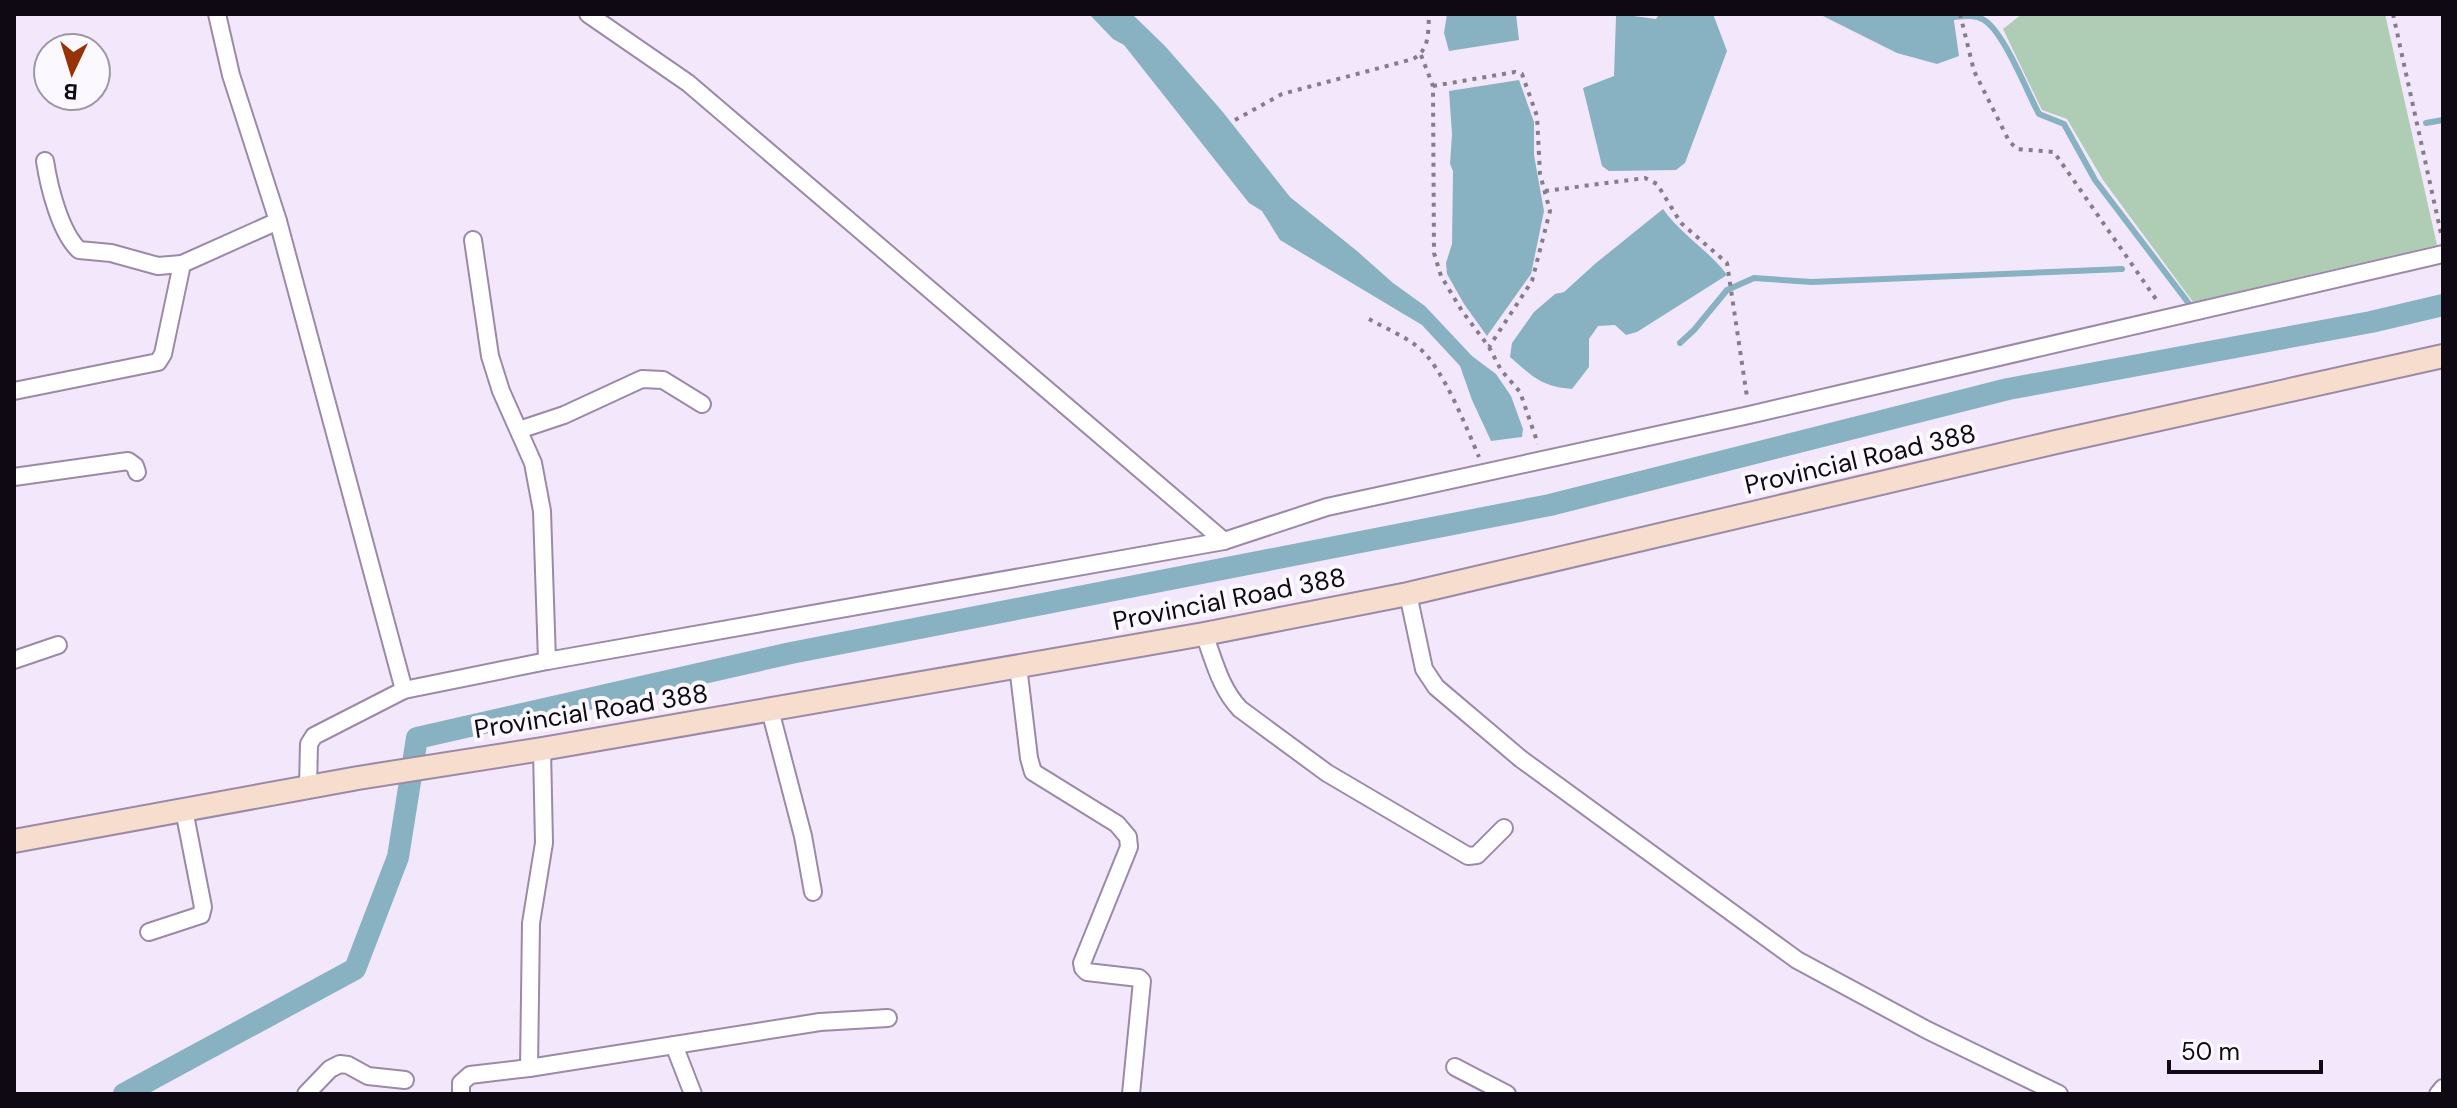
<svg xmlns="http://www.w3.org/2000/svg" width="2457" height="1108" font-family="'DM Sans',sans-serif">
  <rect width="100%" height="100%" fill="#f3e8fb"/>
  <!-- green -->
  <path fill="#afccb4" d="M2022,14h363l52,231 -244,57 -90,-122 -36,-61 -25,-9 -39,-81z"/>
  <!-- water -->
  <g fill="#88b2c2">
    <path d="M1089,14h43l33,32 57,65 68,86 67,54 36,32 32,23 47,50 24,18 15,22 12,33 -1,8 -31,4 -19,-41 -12,-34 -38,-41 -142,-85 -18,-29 -13,-8 -125,-158 -11,-6z"/>
    <path d="M1447,14h69l3,26 -70,11 -5,-18z"/>
    <path d="M1619,14l37,5 3,-5h54l14,37 -42,112 -9,7 -67,1 -7,-5 -19,-78 31,-12 2,-60z"/>
    <path d="M1819,14h134l6,42 -22,8 -40,-11z"/>
    <path d="M1519,80l15,42v33l10,56 -13,63 -44,62 -23,-32 -17,-30 -1,-11 6,-19 1,-73 -3,-7 2,-30 -3,-43z"/>
    <path d="M1663,209c18,26 46,41 64,66l-90,57 -11,3 -11,-10 -17,1 -9,13v28l-17,22c-31,-3 -39,-12 -62,-32l2,-14 22,-31 21,-18 9,-2 32,-29z"/>
  </g>
  <g fill="none" stroke-linecap="round" stroke-linejoin="round">
    <!-- stream -->
    <g stroke="#88b2c2" stroke-width="6">
      <path d="M1953,17c10,-1 22,-3 31,3 20,12 43,72 55,94l25,10 31,56 95,125"/>
      <path d="M2426,123l17,-3"/>
      <path d="M1680,343l14,-13 33,-40 27,-12 58,4 310,-13"/>
    </g>
    <!-- canal -->
    <path stroke="#88b2c2" stroke-width="22" d="M124,1094l231,-125 43,-112 19,-119 374,-85 759,-148 458,-116 363,-67 72,-17"/>
    <defs>
      <g id="street">
        <path d="M217,14l14,61 47,146 126,469 -90,46 -5,8 -1,43"/>
        <path d="M588,14l100,69 536,458"/>
        <path d="M45,161c4,26 15,71 34,89l32,3 47,13 24,-2"/>
        <path d="M473,240l17,116 11,35 32,72 9,48 5,150"/>
        <path d="M14,391l144,-29 5,-8 19,-90 96,-43"/>
        <path d="M519,430l45,-15 78,-36 21,1 39,24"/>
        <path d="M14,477l114,-16 7,5 2,6"/>
        <path d="M1408,594l16,75 12,18 85,72 276,201 130,70 132,64"/>
        <path d="M1204,634c10,26 16,54 36,75l87,64 141,83 9,-1 27,-27"/>
        <path d="M14,660l44,-15"/>
        <path d="M1018,666l11,92 4,14 84,52 11,13 1,10 -47,116 1,5 4,4 52,6 3,3 -11,113"/>
        <path d="M404,690l143,-29 677,-120 103,-34 422,-92 694,-161"/>
        <path d="M770,710l33,126 10,56"/>
        <path d="M149,932l52,-17 2,-8 -19,-97"/>
        <path d="M674,1045l19,49"/>
        <path d="M1455,1067l52,27"/>
        <path d="M529,1068l291,-46 68,-4"/>
        <path d="M306,1094l24,-25 10,-5 8,1 20,11 37,4"/>
        <path d="M461,1094v-11l9,-8 59,-7 2,-145 13,-80 -2,-94"/>
        <path d="M2438,1094l5,-6"/>
      </g>
      <path id="secondary" d="M14,841l344,-63 184,-29 662,-115 204,-40 648,-152 387,-86"/>
    </defs>
    <!-- street casing -->
    <use href="#street" stroke="#9b8aa7" stroke-width="20"/>
    <!-- secondary casing -->
    <use href="#secondary" stroke="#9b8aa7" stroke-width="26"/>
    <!-- path -->
    <g stroke="#857d8b" stroke-width="4" stroke-dasharray="4 6" stroke-linecap="butt">
      <path d="M1960,14l14,57 35,70 8,8 37,3 104,150"/>
      <path d="M2393,14l49,224"/>
      <path d="M1421,55l12,31 1,167 7,23 21,35 27,36 12,23 19,22 18,52"/>
      <path d="M1433,86l82,-14 7,2 15,42 3,58 10,37 -18,70 -43,66"/>
      <path d="M1235,120l47,-26 131,-35c17,-9 15,-27 16,-45"/>
      <path d="M1545,191l100,-13 12,6 24,39 46,40 20,134"/>
      <path d="M1369,319c16,9 35,17 49,28 25,20 48,80 61,110"/>
    </g>
    <!-- street -->
    <use href="#street" stroke="#fff" stroke-width="16"/>
    <!-- secondary -->
    <use href="#secondary" stroke="#f6ddce" stroke-width="22"/>
  </g>
  <g text-anchor="middle" dominant-baseline="central" stroke-width="8" stroke-linejoin="round" paint-order="stroke">
    <!-- street labels -->
    <g font-size="26" fill="#0f0913" stroke="#fcf8ff">
      <text transform="translate(1860 459) rotate(-13)">Provincial Road 388</text>
      <text transform="translate(1229 599) rotate(-11)">Provincial Road 388</text>
      <text transform="translate(591 711) rotate(-9)">Provincial Road 388</text>
    </g>
  </g>
  <!-- border -->
  <rect width="2457" height="1108" fill="none" stroke="#0f0913" stroke-width="32"/>
  <!-- north arrow -->
  <g transform="translate(72 72) rotate(184)"><circle r="38" fill="#fcf8ff" stroke="#9d98a1" stroke-width="2"/>
  <path d="M0-6L14 30L0 20L-14 30Z" fill="#973106"/>
  <text y="-12" font-size="22" font-weight="bold" text-anchor="middle" fill="#0f0913">B</text>
  </g>
  <!-- scale -->
  <path d="M2169 1060v12h152v-12" fill="none" stroke="#0f0913" stroke-width="4"/>
  <text x="2181" y="1060" font-size="24" fill="#0f0913" stroke="#fcf8ff" stroke-width="6" paint-order="stroke">50 m</text>
</svg>
